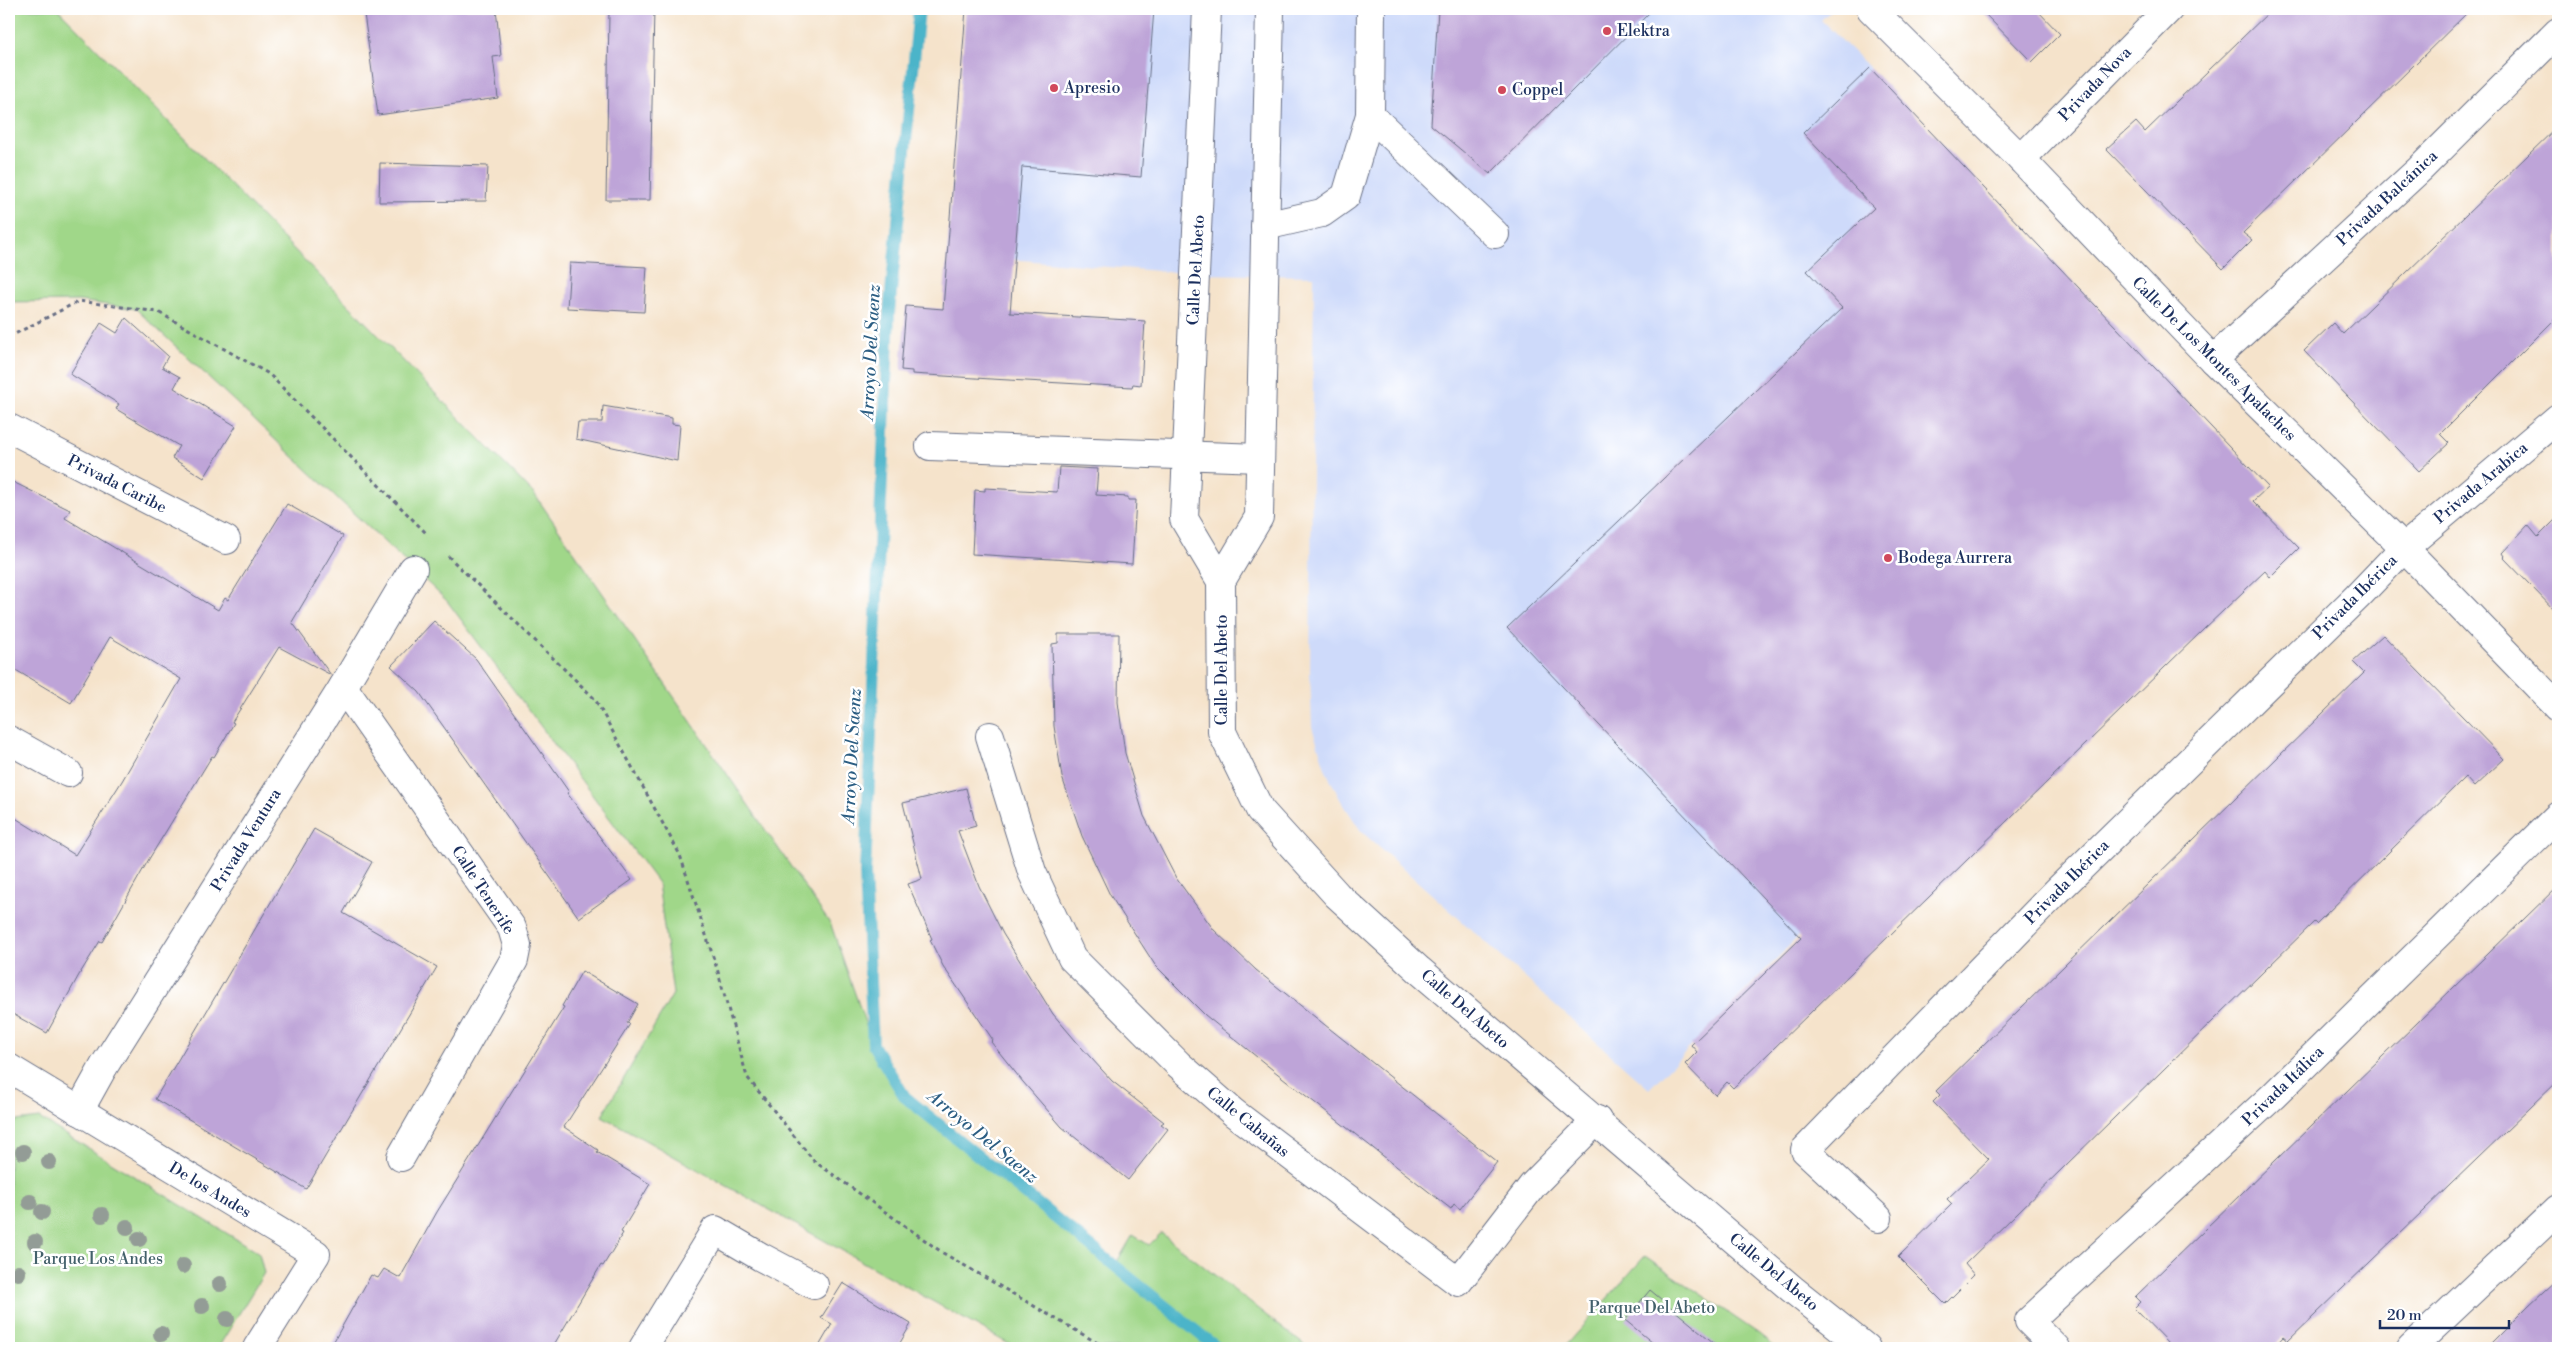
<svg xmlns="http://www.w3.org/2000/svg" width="2567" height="1357" font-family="'Libre Bodoni',serif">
  <rect width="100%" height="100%" fill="#fff"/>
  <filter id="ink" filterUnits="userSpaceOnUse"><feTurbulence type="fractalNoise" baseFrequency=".02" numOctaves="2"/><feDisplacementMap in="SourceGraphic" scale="10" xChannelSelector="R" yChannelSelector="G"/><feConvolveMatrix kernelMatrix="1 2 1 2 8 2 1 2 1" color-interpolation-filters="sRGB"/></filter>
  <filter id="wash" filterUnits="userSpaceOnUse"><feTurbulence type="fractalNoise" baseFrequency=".0096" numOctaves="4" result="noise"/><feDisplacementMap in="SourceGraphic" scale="20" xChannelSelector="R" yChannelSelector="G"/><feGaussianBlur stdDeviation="1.12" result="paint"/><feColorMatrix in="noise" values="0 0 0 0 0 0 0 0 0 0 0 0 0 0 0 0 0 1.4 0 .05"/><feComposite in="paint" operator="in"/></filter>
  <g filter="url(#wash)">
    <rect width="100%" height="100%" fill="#f5e3cb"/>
    <!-- built -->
    <path fill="#cedafa" d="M966,9h867l-12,11 49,48 398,419 -469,449 -150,153 -288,-258 -21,-32 -14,-28 -14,-44 -2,-54 4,-397 -118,-2 -249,-20z"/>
    <!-- green -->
    <g fill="#a0d789" stroke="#5e8374">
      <path d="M9,9h49l477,486 296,430 42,120 32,52 210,168 18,-30 16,10 12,-12 147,115h-292l-414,-232 71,-122 -15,-111 -211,-282 -311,-292 -57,-8 -70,1z"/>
      <path d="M39,1118l220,135 5,20 -46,75h-209v-215l7,-12z"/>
      <path d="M1645,1256l114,78 17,14h-213z"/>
    </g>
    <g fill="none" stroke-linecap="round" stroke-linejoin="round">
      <!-- stream -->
      <path stroke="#4bb4c9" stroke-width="12" d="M919,9l-30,304 -24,560 8,172 32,52 312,251"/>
    </g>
    <g id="blocks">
      <!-- building -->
      <g fill="#bea4d8">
        <path d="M367,9h129l5,47 -8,1 5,41 -120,17 -14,-101h4z"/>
        <path d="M635,9h19l-4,191h-44l3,-188z"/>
        <path d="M966,9h188l-13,168 -119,-10 -12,146 135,8 -4,64 -8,-1 -1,3 -141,-8 -79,-5v-3l-11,-1 5,-64 37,3z"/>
        <path d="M1438,9h215l-163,165 -59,-49z"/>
        <path d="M1980,9h56l24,25 -28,28z"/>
        <path d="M2272,9h199l-228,224 9,7 -29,29 -117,-120 30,-27 9,10z"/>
        <path d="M1870,68l398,419 -15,14 46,47 -29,29 -5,-6 -61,58 -471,459 -6,-6 -12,13 -30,-31 12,-12 -6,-7 110,-107 -294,-310 335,-320 -35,-37 67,-63 -71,-75z"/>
        <path d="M2558,126v190l-118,118 9,9 -30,28 -115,-120 29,-28 10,11z"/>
        <path d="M380,163l108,3 -2,35 -107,1z"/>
        <path d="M570,263l77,4 -3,45 -77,-4z"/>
        <path d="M126,318l42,38 -6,11 18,10 -6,11 62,38 -32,52 -32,-20 7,-12 -63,-37 3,-5 -49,-30 31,-51 16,10z"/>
        <path d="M603,406l69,12v6l8,1 -3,36 -101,-22 2,-17h24z"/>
        <path d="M1059,467l39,2 -2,26 32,2v3h8l-4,64 -160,-10 3,-64 10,1v-3l72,4z"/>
        <path d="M9,480l61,30 -5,8 153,92 7,-12 3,2 59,-96 56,32 -51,86 39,53 -52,-28 -47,75 2,1 -20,34 -2,-1 -63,103 -47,83 -2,-1 -21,34 -32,58 -38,-21v-198l66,41 47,-74 59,-102 -71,-42 -39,66 -62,-37z"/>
        <path d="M2558,517v97l-55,-57 1,-1 -2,-3 26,-28 10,12z"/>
        <path d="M434,621l42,38 93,133 -2,1 65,87 -53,38 -160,-226 -28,-26z"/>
        <path d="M1058,634h61l-1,68 7,51 19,63 32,62 38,52 42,40 241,192 -37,47 -6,-5 -3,5 -178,-139 -68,-55 -50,-50 -45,-70 -28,-59 -20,-59 -8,-51 -2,-82 6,-1z"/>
        <path d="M2383,635l121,124 -30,28 -9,-10 -149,147 -2,-2 -349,342 9,11 -29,29 -47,-47 54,-53 -5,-5 42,-40 -56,-57 7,-7 -4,-4 428,-418 -11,-11z"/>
        <path d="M966,788l10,38 -18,5 21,55 24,48 50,80 28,33 31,34 52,41 -3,2 7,5 -40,51 -66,-53 -39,-45 -32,-40 2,-2 -50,-74 -13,-26 2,-1 -24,-55 14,-5 -19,-76z"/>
        <path d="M314,829l58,33 -29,51 94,54 -131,222 -151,-90z"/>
        <path d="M2558,886v195l-270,260 -5,-4 -10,11h-100l-39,-40 6,-6 -5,-5z"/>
        <path d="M582,971l56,33 -11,19 3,1 -66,103 34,23 -1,2 53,32 -29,48 2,1 -20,33 -2,-1 -49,83h-222l41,-73 7,3 6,-9 16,9 37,-66 127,-205 -2,-1z"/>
        <path d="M2558,1278v70h-72l43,-43z"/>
        <path d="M843,1283l68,41 -14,24h-79l14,-24 -11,-6z"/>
        <path d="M1650,1290l70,58h-61l-34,-28z"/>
      </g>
    </g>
  </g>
  <g filter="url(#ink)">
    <use href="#blocks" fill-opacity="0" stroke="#676e84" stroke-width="1"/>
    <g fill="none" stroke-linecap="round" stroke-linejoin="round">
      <defs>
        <g id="minor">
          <path d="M1871,9l150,150 192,201 191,188 154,159"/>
          <path d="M1370,115l125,119"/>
          <path d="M2021,159l148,-150"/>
          <path d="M1265,226l57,-13 24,-17 24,-81 1,-106"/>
          <path d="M2213,360l207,-191 138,-137"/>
          <path d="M9,428l217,112"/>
          <path d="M930,446l330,12"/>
          <path d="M343,687l169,241 5,17 -3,15 -113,197"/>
          <path d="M990,736l42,136 40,86 106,106 56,49 224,169 75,-97 64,-65"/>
          <path d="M9,740l59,33"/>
          <path d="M9,1068l307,186 -59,94"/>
          <path d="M79,1111l25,-45 239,-379 70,-118"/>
          <path d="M1878,1218l-73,-68 252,-259 300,-294 47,-49 154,-130"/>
          <path d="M643,1348l72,-118 46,27 53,28"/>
          <path d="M2056,1348l-27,-27 244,-225 285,-280"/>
          <path d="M2411,1348l147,-139"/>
        </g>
        <g id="major">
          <path d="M1207,9l-23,510 37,62"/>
          <path d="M1270,9l-11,508 -38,64 1,151 38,78 77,85 82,75 373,319 74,59"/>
        </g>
      </defs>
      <!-- minor casing -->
      <use href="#minor" stroke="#676e84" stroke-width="30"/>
      <!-- major casing -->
      <use href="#major" stroke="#676e84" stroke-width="30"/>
      <!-- path -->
      <g stroke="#676e84" stroke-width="3" stroke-dasharray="4 4" stroke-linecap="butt">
        <path d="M9,337l70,-36 79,11 111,62 158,160"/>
        <path d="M448,556l147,143 85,156 38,117 29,105 67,84 129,92 163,95"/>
      </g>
      <!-- minor -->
      <use href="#minor" stroke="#fff" stroke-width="28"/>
      <!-- major -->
      <use href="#major" stroke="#fff" stroke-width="28"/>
    </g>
    <!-- trees -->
    <g fill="#939c96">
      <circle cx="23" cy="1152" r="8"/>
      <circle cx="49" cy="1162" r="8"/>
      <circle cx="30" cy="1202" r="8"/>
      <circle cx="42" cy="1212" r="8"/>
      <circle cx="102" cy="1215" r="8"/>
      <circle cx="127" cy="1227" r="8"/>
      <circle cx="139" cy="1239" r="8"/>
      <circle cx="35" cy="1242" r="8"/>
      <circle cx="183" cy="1266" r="8"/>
      <circle cx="18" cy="1273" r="8"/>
      <circle cx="220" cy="1284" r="8"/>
      <circle cx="202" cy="1306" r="8"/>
      <circle cx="227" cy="1319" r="8"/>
      <circle cx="161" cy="1334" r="8"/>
    </g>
  </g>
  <!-- markers -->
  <g fill="#d1495b" stroke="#fff" stroke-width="2">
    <circle cx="1607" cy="31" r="5"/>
    <circle cx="1054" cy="88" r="5"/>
    <circle cx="1502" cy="90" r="5"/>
    <circle cx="1888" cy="558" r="5"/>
  </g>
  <g text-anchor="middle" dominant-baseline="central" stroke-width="5" stroke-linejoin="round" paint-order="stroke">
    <!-- poi labels -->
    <g font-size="16" fill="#1b2f5e" stroke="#fff" text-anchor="start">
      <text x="1617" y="31">Elektra</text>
      <text x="1064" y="88">Apresio</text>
      <text x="1512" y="90">Coppel</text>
      <text x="1898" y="558">Bodega Aurrera</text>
    </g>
    <!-- street labels -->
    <g font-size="16" fill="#1b2f5e" stroke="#fff">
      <text transform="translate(2095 84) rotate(-46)">Privada Nova</text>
      <text transform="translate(2387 198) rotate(-43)">Privada Balcánica</text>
      <text transform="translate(1196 270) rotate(-87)">Calle Del Abeto</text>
      <text transform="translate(2214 359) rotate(45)">Calle De Los Montes Apalaches</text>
      <text transform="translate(2481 483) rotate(-40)">Privada Arabica</text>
      <text transform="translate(117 484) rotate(27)">Privada Caribe</text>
      <text transform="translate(2355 597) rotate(-45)">Privada Ibérica</text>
      <text transform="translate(1222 670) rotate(-90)">Calle Del Abeto</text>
      <text transform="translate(246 840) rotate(-58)">Privada Ventura</text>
      <text transform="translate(2067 882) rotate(-45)">Privada Ibérica</text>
      <text transform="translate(483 890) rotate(57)">Calle Tenerife</text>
      <text transform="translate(1465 1009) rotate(41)">Calle Del Abeto</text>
      <text transform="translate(2283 1086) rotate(-44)">Privada Itálica</text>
      <text transform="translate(1248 1122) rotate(39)">Calle Cabañas</text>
      <text transform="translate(210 1190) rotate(31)">De los Andes</text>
      <text transform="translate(1774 1272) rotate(40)">Calle Del Abeto</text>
    </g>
    <!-- park labels -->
    <g font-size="16" fill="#43616b" stroke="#fff">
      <text x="98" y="1259">Parque Los Andes</text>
      <text x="1652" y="1308">Parque Del Abeto</text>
    </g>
    <!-- water labels -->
    <g font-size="18" font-style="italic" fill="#2c5e83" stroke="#fff">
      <text transform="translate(871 352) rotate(-87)">Arroyo Del Saenz</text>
      <text transform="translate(852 756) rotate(-87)">Arroyo Del Saenz</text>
      <text transform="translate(983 1137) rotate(39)">Arroyo Del Saenz</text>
    </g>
  </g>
  <!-- margin -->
  <rect width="2567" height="1357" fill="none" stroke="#fff" stroke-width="30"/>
  <!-- scale -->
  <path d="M2380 1320v8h129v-8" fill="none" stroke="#1b2f5e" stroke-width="2.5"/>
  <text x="2387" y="1320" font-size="15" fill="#1b2f5e" stroke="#ffffff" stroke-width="4" paint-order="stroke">20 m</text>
</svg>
